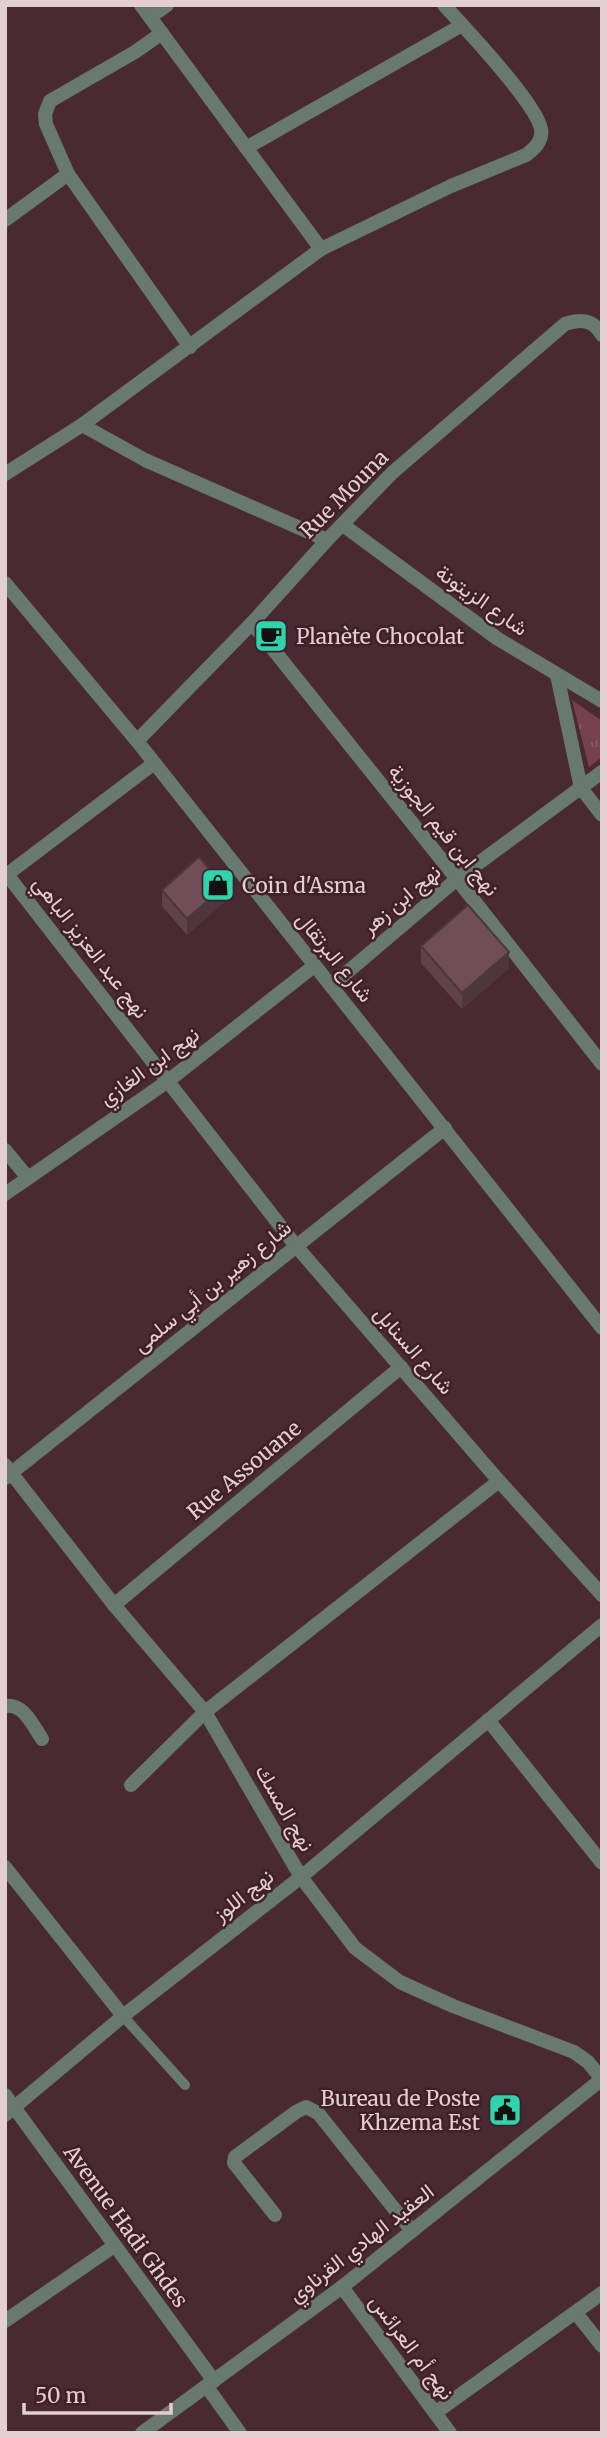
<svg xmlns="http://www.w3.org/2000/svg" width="607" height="2438" font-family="Merriweather,Vazirmatn,serif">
  <defs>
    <pattern id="grass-tufts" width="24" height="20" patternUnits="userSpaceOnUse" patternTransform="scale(1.75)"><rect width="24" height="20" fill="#75414d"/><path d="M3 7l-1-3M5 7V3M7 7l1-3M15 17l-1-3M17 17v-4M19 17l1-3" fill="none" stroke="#885b66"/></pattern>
  </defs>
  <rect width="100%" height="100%" fill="#4a2a32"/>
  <!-- grass -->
  <path fill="url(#grass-tufts)" d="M572,700l30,21v36l-13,10z"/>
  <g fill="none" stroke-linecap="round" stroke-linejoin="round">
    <!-- service -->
    <path stroke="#687972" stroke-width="10" d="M123,2016l62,69"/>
    <!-- minor -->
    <g stroke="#687972" stroke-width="14">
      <path d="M141,5l180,244"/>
      <path d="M150,17l17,-12"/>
      <path d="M162,33l-27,19 -85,49 -5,13 1,10 22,50 122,173"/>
      <path d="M246,148l216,-123"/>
      <path d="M5,220l63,-46"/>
      <path d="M82,425l63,35 182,80"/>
      <path d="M5,474l77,-49 239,-176 130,-63 75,-31c9,-7 17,-14 15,-26 -4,-25 -77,-102 -97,-124"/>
      <path d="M343,525l155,114 104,62"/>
      <path d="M5,583l132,158 465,587"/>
      <path d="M252,623l205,256 145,185"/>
      <path d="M557,675l24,113 21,27"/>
      <path d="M137,741l115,-118 75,-83 65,-67 173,-149c16,-5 28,-5 37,11"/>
      <path d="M5,872l291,374 203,235 103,114"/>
      <path d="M5,876l148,-112"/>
      <path d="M331,986l126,-107 145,-107"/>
      <path d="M5,1150l23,28"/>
      <path d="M5,1194l163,-113 146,-115"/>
      <path d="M5,1465l109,140 91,107 96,165 54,71 45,34 53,24 121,46 14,10 14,17"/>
      <path d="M5,1478l440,-350"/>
      <path d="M114,1605l287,-238"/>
      <path d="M5,1706c19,-3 28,20 37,33"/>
      <path d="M488,1720l114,143"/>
      <path d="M131,1785l74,-73 294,-231"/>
      <path d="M5,1867l118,149"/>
      <path d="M5,2095l209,286"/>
      <path d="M5,2115l118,-99 178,-139 301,-252"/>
      <path d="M275,2215l-41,-52 1,-6 61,-45 10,-5 12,6 94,118"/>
      <path d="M342,2287l108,146"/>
      <path d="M576,2313l26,33"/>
      <path d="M5,2321l109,-75"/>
      <path d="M207,2387l33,46"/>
      <path d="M435,2413l167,-120"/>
      <path d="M142,2433l200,-146 260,-208"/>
    </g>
  </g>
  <!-- wall -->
  <g fill="#604349">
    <path d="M162,890l62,12 -37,33 -25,-29z"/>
    <path d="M421,946l88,22 -47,41 -41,-46z"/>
  </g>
  <!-- shaded-wall -->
  <g fill="#4e373c">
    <path d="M224,886v16l-37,33v-16z"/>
    <path d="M509,952v16l-47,41v-16z"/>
  </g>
  <!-- building -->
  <g fill="#704e55" stroke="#4e373c" stroke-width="2">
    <path d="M199,857l25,29 -37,33 -25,-29z"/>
    <path d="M468,905l41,47 -47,41 -41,-47z"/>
  </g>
  <!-- icons -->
  <defs>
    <symbol id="cafe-square" viewBox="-11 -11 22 22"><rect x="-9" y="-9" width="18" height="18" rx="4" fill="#2fd4aa" stroke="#3f2028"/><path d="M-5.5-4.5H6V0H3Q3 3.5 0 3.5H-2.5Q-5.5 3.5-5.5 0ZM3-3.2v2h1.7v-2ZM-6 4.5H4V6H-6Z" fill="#111"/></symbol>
    <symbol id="shop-square" viewBox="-11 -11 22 22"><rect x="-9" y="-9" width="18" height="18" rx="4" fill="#2fd4aa" stroke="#3f2028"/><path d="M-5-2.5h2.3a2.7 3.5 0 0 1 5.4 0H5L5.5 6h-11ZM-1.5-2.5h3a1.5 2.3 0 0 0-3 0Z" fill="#111"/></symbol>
    <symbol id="civic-square" viewBox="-11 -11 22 22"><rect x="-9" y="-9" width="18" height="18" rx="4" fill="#2fd4aa" stroke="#3f2028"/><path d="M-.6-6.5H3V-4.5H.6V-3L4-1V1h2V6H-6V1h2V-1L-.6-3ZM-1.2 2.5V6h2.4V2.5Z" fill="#111"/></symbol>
  </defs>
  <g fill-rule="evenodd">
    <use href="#cafe-square" x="252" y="617" width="38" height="38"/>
    <use href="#shop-square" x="199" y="866" width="38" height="38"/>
    <use href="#civic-square" x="486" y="2091" width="38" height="38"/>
  </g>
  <g text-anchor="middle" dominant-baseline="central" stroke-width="5" stroke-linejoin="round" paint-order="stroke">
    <!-- street labels -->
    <g font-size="21" fill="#e3ced1" stroke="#3f2028">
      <text transform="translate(344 494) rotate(-45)">Rue Mouna</text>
      <text transform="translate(482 600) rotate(35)">شارع الزيتونة</text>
      <text transform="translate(444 830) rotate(51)">نهج ابن قيم الجوزية</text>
      <text transform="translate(401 899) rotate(-40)">نهج ابن زهر</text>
      <text transform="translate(91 947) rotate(52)">نهج عبد العزيز الباهي</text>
      <text transform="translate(335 957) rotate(51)">شارع البرتقال</text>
      <text transform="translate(149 1066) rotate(-36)">نهج ابن الغازي</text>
      <text transform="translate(212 1286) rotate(-39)">شارع زهير بن أبي سلمى</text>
      <text transform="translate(414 1350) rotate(49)">شارع السنابل</text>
      <text transform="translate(244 1470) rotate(-40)">Rue Assouane</text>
      <text transform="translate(285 1808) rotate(60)">نهج المسك</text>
      <text transform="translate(243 1895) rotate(-38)">نهج اللوز</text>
      <text transform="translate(126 2226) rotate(54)">Avenue Hadi Ghdes</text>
      <text transform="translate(361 2243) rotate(-38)">العقيد الهادي القرناوي</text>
      <text transform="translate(412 2347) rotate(53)">نهج أم العرائس</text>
    </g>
    <!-- poi labels -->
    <g font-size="21" fill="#e3ced1" stroke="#3f2028" text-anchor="start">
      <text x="296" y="636">Planète Chocolat</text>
      <text x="242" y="885">Coin d'Asma</text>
      <text x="480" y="2098" text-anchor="end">Bureau de Poste<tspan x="480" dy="24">Khzema Est</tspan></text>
    </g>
  </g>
  <!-- border -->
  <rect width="607" height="2438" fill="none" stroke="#e3ced1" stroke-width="14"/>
  <!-- scale -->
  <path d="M24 2403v10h147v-10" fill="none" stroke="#e3ced1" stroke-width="3.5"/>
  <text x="35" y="2403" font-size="21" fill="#e3ced1" stroke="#3f2028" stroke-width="5" paint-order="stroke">50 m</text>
</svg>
